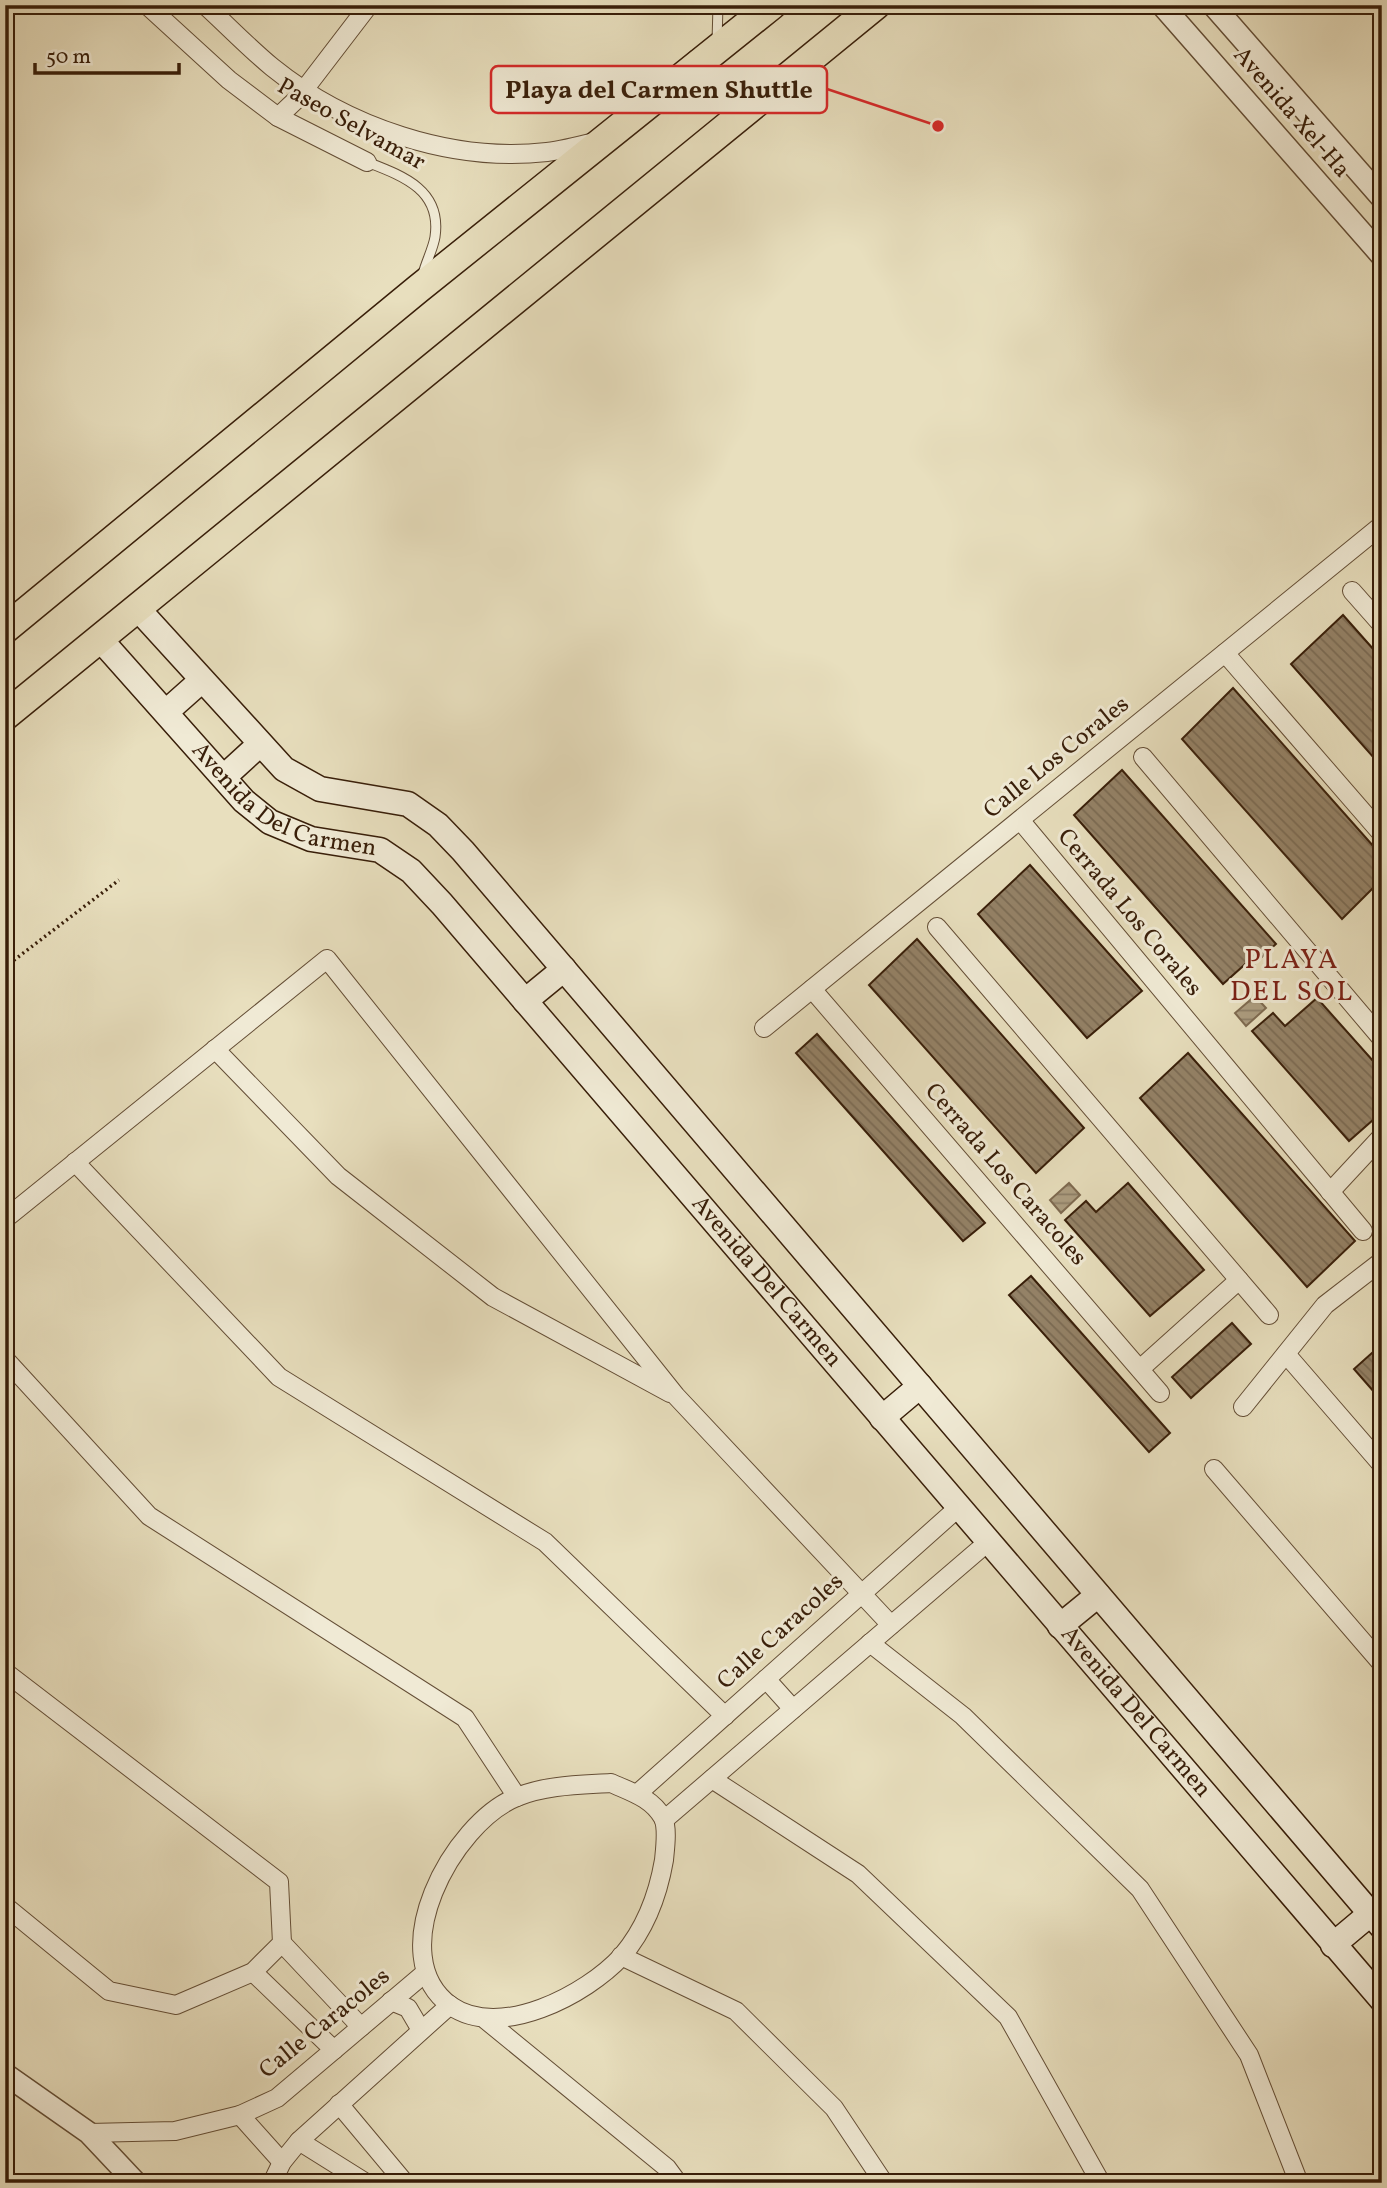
<svg xmlns="http://www.w3.org/2000/svg" width="1387" height="2188" font-family="Vollkorn,serif">
  <defs>
    <pattern id="water-rules" width="6" height="5" patternUnits="userSpaceOnUse" patternTransform="scale(1.75)"><rect width="6" height="5" fill="#ac9d80"/><path d="M0 2.5h6" fill="none" stroke="#8d7f67"/></pattern>
    <pattern id="building-back-hatch" width="6" height="6" patternUnits="userSpaceOnUse" patternTransform="scale(1.75)"><rect width="6" height="6" fill="#948267"/><path d="M-1 5l2 2M0 0l6 6M5-1l2 2" fill="none" stroke="#7a6a53"/></pattern>
  </defs>
  <rect width="100%" height="100%" fill="#e8dfbe"/>
  <filter id="stains"><feTurbulence type="fractalNoise" baseFrequency=".00286" numOctaves="4"/><feColorMatrix values="0 0 0 0 .2 0 0 0 0 .09 0 0 0 0 .02 0 0 0 .5 -.17"/></filter>
  <radialGradient id="worn" r=".72"><stop offset=".6" stop-color="#630" stop-opacity="0"/><stop offset="1" stop-color="#630" stop-opacity=".3"/></radialGradient>
  <!-- water -->
  <g fill="url(#water-rules)" stroke="#7e6a50" stroke-width="2">
    <path d="M1255,996l11,12 -20,18 -11,-13z"/>
    <path d="M1069,1183l11,12 -19,18 -11,-13z"/>
  </g>
  <!-- building -->
  <g fill="url(#building-back-hatch)" stroke="#381e09" stroke-width="2">
    <path d="M1343,615l39,44v108l-91,-103z"/>
    <path d="M1233,688l149,168v23l-40,40 -160,-180z"/>
    <path d="M1122,770l154,174 -21,19 -4,-4 -28,25 -149,-169z"/>
    <path d="M1030,865l112,126 -55,47 -109,-124z"/>
    <path d="M917,939l167,189 -48,45 -167,-188z"/>
    <path d="M1317,998l65,73v41l-33,29 -97,-110 21,-18 12,13z"/>
    <path d="M817,1034l168,189 -22,18 -167,-188z"/>
    <path d="M1188,1053l167,188 -48,46 -167,-189z"/>
    <path d="M1128,1183l76,87 -54,46 -85,-96 21,-19 10,11z"/>
    <path d="M1031,1276l139,157 -21,19 -140,-157z"/>
    <path d="M1232,1323l19,21 -60,54 -19,-21z"/>
    <path d="M1382,1344v57l-28,-32z"/>
  </g>
  <g fill="none" stroke-linecap="round" stroke-linejoin="round">
    <defs>
      <g id="service">
        <path d="M717,42l1,-37"/>
        <path d="M367,162c36,14 75,28 68,75 -2,12 -9,25 -12,37"/>
      </g>
      <g id="minor">
        <path d="M147,5l82,75 49,37 89,45"/>
        <path d="M205,5c23,21 44,43 67,62 74,60 180,96 275,85 16,-2 32,-6 48,-10"/>
        <path d="M278,117l19,-18 72,-94"/>
        <path d="M1352,591l30,34"/>
        <path d="M1225,653l157,181"/>
        <path d="M1143,757l239,282"/>
        <path d="M1020,820l343,411"/>
        <path d="M937,927l332,388"/>
        <path d="M812,989l348,404"/>
        <path d="M764,1028l618,-503"/>
        <path d="M215,1049l123,127 155,121 177,96"/>
        <path d="M75,1162l204,215 266,165 180,174"/>
        <path d="M1330,1192l52,-56"/>
        <path d="M5,1219l322,-260 349,437 215,229"/>
        <path d="M1286,1354l96,111"/>
        <path d="M5,1359l144,157 316,202 52,79"/>
        <path d="M1140,1369l99,-89"/>
        <path d="M1243,1407l82,-102 57,-44"/>
        <path d="M1214,1469l168,195"/>
        <path d="M870,1643l93,73 177,173 109,166 50,128"/>
        <path d="M5,1672l274,210 3,61 -29,29 -77,33 -67,-14 -104,-85"/>
        <path d="M766,1679l27,30"/>
        <path d="M712,1779l146,95 150,143 93,166"/>
        <path d="M611,1783c20,9 41,15 52,35 5,10 2,31 1,42 -6,35 -19,69 -42,96 -36,39 -122,84 -171,50 -70,-50 1,-183 66,-209 29,-12 64,-12 94,-14z"/>
        <path d="M637,1794l322,-287"/>
        <path d="M664,1820l324,-278"/>
        <path d="M282,1943l79,84"/>
        <path d="M621,1956l115,55 98,97 50,75"/>
        <path d="M253,1972l81,78"/>
        <path d="M391,2001l17,7 13,22"/>
        <path d="M486,2020l181,148 11,15"/>
        <path d="M339,2104l66,79"/>
        <path d="M240,2115l42,47"/>
        <path d="M89,2133l86,-2 65,-16 37,-17 148,-125"/>
        <path d="M299,2141l67,42"/>
        <path d="M272,2183l10,-21 17,-21 151,-136"/>
      </g>
      <g id="tertiary">
        <path d="M1162,5l220,251"/>
        <path d="M1213,5l169,193"/>
        <path d="M5,2074l84,59 47,50"/>
      </g>
      <g id="secondary">
        <path d="M138,609l146,160 36,20 88,15 30,21 25,26 919,1076"/>
        <path id="s1" d="M100,639l144,162 26,21 41,17 69,11 31,21 31,33 940,1096"/>
        <path d="M166,712l36,-32"/>
        <path d="M224,777l36,-33"/>
        <path d="M525,1001l39,-32"/>
        <path d="M882,1418l38,-32"/>
        <path d="M1060,1626l38,-31"/>
        <path d="M1333,1945l37,-31"/>
      </g>
      <g id="trunk">
        <path d="M700,63l40,52"/>
        <path d="M5,629l413,-340 354,-284"/>
        <path d="M5,716l871,-711"/>
      </g>
    </defs>
    <!-- service casing -->
    <use href="#service" stroke="#644e36" stroke-width="11"/>
    <!-- minor casing -->
    <use href="#minor" stroke="#644e36" stroke-width="20"/>
    <!-- tertiary casing -->
    <use href="#tertiary" stroke="#644e36" stroke-width="24"/>
    <!-- secondary casing -->
    <use href="#secondary" stroke="#381e09" stroke-width="27"/>
    <!-- trunk casing -->
    <use href="#trunk" stroke="#381e09" stroke-width="31"/>
    <!-- path -->
    <path stroke="#381e09" stroke-width="3.5" stroke-dasharray="2 3.5" stroke-linecap="butt" d="M5,967l114,-87"/>
    <!-- service -->
    <use href="#service" stroke="#f0ead5" stroke-width="9"/>
    <!-- minor -->
    <use href="#minor" stroke="#f0ead5" stroke-width="18"/>
    <!-- tertiary -->
    <use href="#tertiary" stroke="#f0ead5" stroke-width="21"/>
    <!-- secondary -->
    <use href="#secondary" stroke="#f0ead5" stroke-width="24"/>
    <!-- trunk -->
    <use href="#trunk" stroke="#e8dfbe" stroke-width="28"/>
  </g>
  <g text-anchor="middle" dominant-baseline="central" stroke-width="6" stroke-linejoin="round" paint-order="stroke">
    <!-- street labels -->
    <g font-size="24" fill="#381e09" stroke="#f0ead5">
      <text transform="translate(1291 113) rotate(49)">Avenida Xel-Ha</text>
      <text transform="translate(351 125) rotate(29)">Paseo Selvamar</text>
      <text transform="translate(1057 758) rotate(-39)">Calle Los Corales</text>
      <text stroke="none"><textPath href="#s1" startOffset="252">Avenida Del Carmen</textPath></text>
      <text transform="translate(1129 913) rotate(50)">Cerrada Los Corales</text>
      <text transform="translate(1005 1175) rotate(49)">Cerrada Los Caracoles</text>
      <text stroke="none"><textPath href="#s1" startOffset="945">Avenida Del Carmen</textPath></text>
      <text transform="translate(781 1632) rotate(-42)">Calle Caracoles</text>
      <text stroke="none"><textPath href="#s1" startOffset="1512">Avenida Del Carmen</textPath></text>
      <text transform="translate(325 2024) rotate(-39)">Calle Caracoles</text>
    </g>
    <!-- quarter labels -->
    <g font-size="28" letter-spacing="2" fill="#7a1f14" stroke="#f0ead5">
      <text x="1292" y="960">PLAYA<tspan x="1292" dy="32">DEL SOL</tspan></text>
    </g>
  </g>
  <!-- callouts -->
  <path fill="none" stroke="#d62828" stroke-width="2.5" d="M938 126L827 89"/>
  <circle fill="#d62828" stroke="#f0ead5" stroke-width="2.5" cx="938" cy="126" r="7"/>
  <rect fill="#f0ead5" stroke="#d62828" stroke-width="2.5" x="491" y="66" width="336" height="47" rx="7"/>
  <g font-size="26" text-anchor="middle" font-weight="bold" fill="#381e09">
    <text x="659" y="98">Playa del Carmen Shuttle</text>
  </g>
  <!-- margin -->
  <rect width="1387" height="2188" fill="none" stroke="#e8dfbe" stroke-width="28"/>
  <rect x="7" y="7" width="1373" height="2174" fill="none" stroke="#381e09" stroke-width="3.5"/>
  <rect x="14" y="14" width="1359" height="2160" fill="none" stroke="#381e09" stroke-width="2"/>
  <!-- scale -->
  <path d="M35 63v10h144v-10" fill="none" stroke="#381e09" stroke-width="3.5"/>
  <text x="46" y="63" font-size="21" fill="#381e09" stroke="#f0ead5" stroke-width="5" paint-order="stroke">50 m</text>
  <rect width="100%" height="100%" filter="url(#stains)"/>
  <rect width="100%" height="100%" fill="url(#worn)"/>
</svg>
